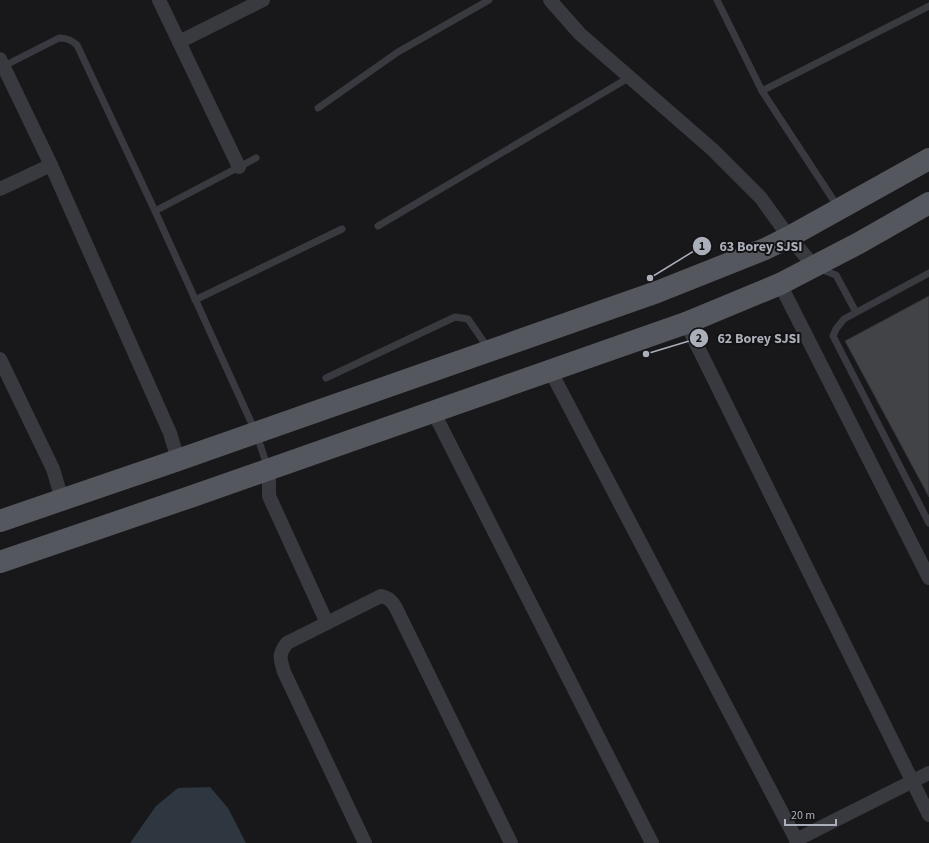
<svg xmlns="http://www.w3.org/2000/svg" width="929" height="843" font-family="'Source Sans 3',sans-serif">
  <rect width="100%" height="100%" fill="#18181a"/>
  <!-- water -->
  <path fill="#2e363f" d="M210,787l18,21 18,35h-116l26,-37 22,-18z"/>
  <!-- building -->
  <path fill="#424347" stroke="#323236" d="M929,296v201l-84,-156z"/>
  <g fill="none" stroke-linecap="round" stroke-linejoin="round">
    <!-- lane -->
    <g stroke="#393a3f" stroke-width="7">
      <path d="M717,0l45,91 76,116"/>
      <path d="M4,66l55,-28c8,0 12,2 18,7l78,166 101,222 12,35"/>
      <path d="M762,91l167,-85"/>
      <path d="M318,108l80,-56 91,-52"/>
      <path d="M155,211l101,-53"/>
      <path d="M378,226l252,-149"/>
      <path d="M820,269l16,6 20,37"/>
      <path d="M929,273l-85,46 -8,10 -3,7 96,187"/>
      <path d="M195,300l147,-71"/>
      <path d="M326,378l129,-61 13,2 20,29"/>
    </g>
    <!-- street -->
    <g stroke="#393a3f" stroke-width="14">
      <path d="M159,0l80,167"/>
      <path d="M550,0l30,34 133,116 48,48 28,39 25,29"/>
      <path d="M179,42l84,-42"/>
      <path d="M0,59l51,106 119,268 8,27"/>
      <path d="M0,189l51,-24"/>
      <path d="M780,284l149,294"/>
      <path d="M686,323l243,492"/>
      <path d="M0,359l53,110 9,30"/>
      <path d="M550,370l248,473"/>
      <path d="M433,411l219,432"/>
      <path d="M269,469v27l58,127"/>
      <path d="M796,840l133,-67"/>
      <path d="M365,843l-81,-171c-4,-14 -6,-17 3,-29l94,-47c8,2 11,5 15,12l115,235"/>
    </g>
    <!-- primary -->
    <g stroke="#55575e" stroke-width="22">
      <path d="M0,521l178,-61 479,-168 108,-43 24,-12 140,-78"/>
      <path d="M0,562l190,-65 496,-174 94,-39 79,-41 70,-40"/>
    </g>
  </g>
  <!-- callouts -->
  <path fill="none" stroke="#abafba" stroke-width="1.5" d="M650 278L702 246M646 354L699 338"/>
  <g fill="#abafba" stroke="#131315" stroke-width="1.5">
    <circle cx="650" cy="278" r="4"/>
    <circle cx="646" cy="354" r="4"/>
    <circle cx="702" cy="246" r="10"/>
    <circle cx="699" cy="338" r="10"/>
  </g>
  <g font-size="12" text-anchor="middle" font-weight="bold" fill="#111">
    <text x="702" y="250">1</text>
    <text x="699" y="342">2</text>
  </g>
  <g font-size="14" text-anchor="middle" font-weight="bold" fill="#abafba" stroke="#131315" stroke-width="4" stroke-linejoin="round" paint-order="stroke">
    <text x="761" y="251">63 Borey SJSI</text>
    <text x="759" y="343">62 Borey SJSI</text>
  </g>
  <!-- scale -->
  <path d="M785 819v6h51v-6" fill="none" stroke="#abafba" stroke-width="2"/>
  <text x="791" y="819" font-size="12" fill="#abafba" stroke="#131315" stroke-width="3" paint-order="stroke">20 m</text>
</svg>
